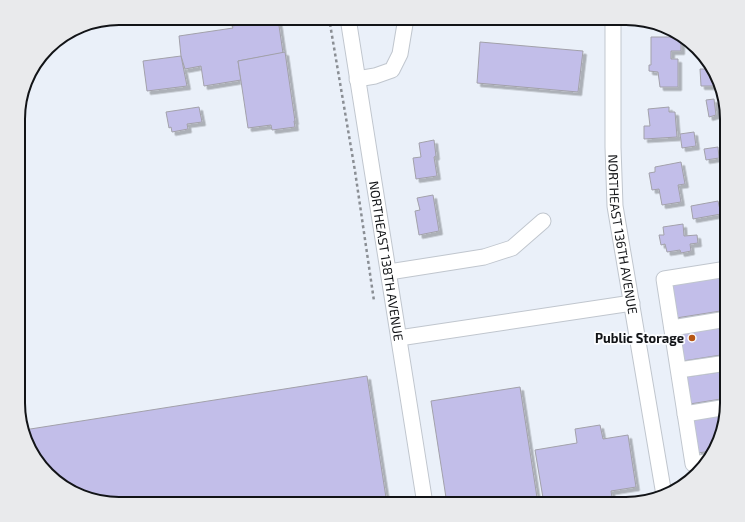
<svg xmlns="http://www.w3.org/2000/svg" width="745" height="522" font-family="'Exo 2',sans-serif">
  <defs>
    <filter id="shadow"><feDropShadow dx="3.5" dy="3.5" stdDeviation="0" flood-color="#0004"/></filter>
  </defs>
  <rect width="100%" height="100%" fill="#eaf0f9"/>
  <!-- building -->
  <g fill="#c2bee9" stroke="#a2a1aa" filter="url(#shadow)">
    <path d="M278,19l5,34 -45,8 3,19 -37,6 -3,-20 -16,3 -4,-13 -2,-20 54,-8 -1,-2z"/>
    <path d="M651,37h30v14h-10v8h7v28h-18l-2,-15 -9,-1v-6h2z"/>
    <path d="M480,42l103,9 -5,41 -101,-9z"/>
    <path d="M285,52l10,69h-1l1,6 -23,3 -1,-5 -23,3 -10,-67z"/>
    <path d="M181,56l6,30 -40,5 -4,-30z"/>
    <path d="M700,69h14v17h-13z"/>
    <path d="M714,99l2,16 -7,2 -3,-17z"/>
    <path d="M199,107l3,15 -15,2 1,5 -16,3 -1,-5 -2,1 -3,-16z"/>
    <path d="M669,107v5h6l2,25 -33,2v-13h6l-2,-17z"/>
    <path d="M694,132l2,14 -14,2 -2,-14z"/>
    <path d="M434,140l2,16 -2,1 3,19 -21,3 -3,-21 8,-1 -2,-14z"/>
    <path d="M718,147l1,11 -13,2 -2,-11z"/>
    <path d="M681,162l4,22 -7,1 3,17 -19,3 -3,-16 -7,1 -3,-17 6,-1v-5z"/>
    <path d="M433,195l6,36 -20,4 -4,-24 5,-1 -3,-12z"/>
    <path d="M718,201l3,13 -28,5 -2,-13z"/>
    <path d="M683,224l1,12 13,-1 1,8 -8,1 1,7 -10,2 -1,-3 -13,2 -2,-8 -4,1 -2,-10h5l-1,-8z"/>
    <path d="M727,276v34l-51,8 -5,-34z"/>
    <path d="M727,326v28l-44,7 -4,-27z"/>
    <path d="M727,371v27l-37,6 -5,-27z"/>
    <path d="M367,376l20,128h-274l-55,-21 -27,-30 -7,-23z"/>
    <path d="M520,387l18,117h-91l-16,-103z"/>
    <path d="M724,415l-13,36 -13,2 -5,-33z"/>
    <path d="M600,425l3,14 25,-4 8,52 -25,4 2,13h-69l-9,-54 42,-7 -2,-14z"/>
  </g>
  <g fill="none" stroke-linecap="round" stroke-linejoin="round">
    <defs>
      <g id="minor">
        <path id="s1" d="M348,18l77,486"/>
        <path id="s2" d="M613,18v129l2,59 49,289"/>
        <path d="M357,79l18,-3 17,-6 8,-16 6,-36"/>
        <path d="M389,272l95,-15 28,-9 31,-27"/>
        <path d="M672,328l55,-9"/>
        <path d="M399,338l233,-35"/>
        <path d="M679,370l48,-7"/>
        <path d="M685,414l42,-7"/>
        <path d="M707,462l-14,2 -29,-185 63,-10"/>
      </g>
    </defs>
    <!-- minor casing -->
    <use href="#minor" stroke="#c0c6ce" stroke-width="17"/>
    <!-- path -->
    <path stroke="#8a8e94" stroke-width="2.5" stroke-dasharray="3 3" stroke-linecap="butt" d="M329,18l26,153 19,130"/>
    <!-- minor -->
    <use href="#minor" stroke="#fff" stroke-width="15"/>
  </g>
  <!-- markers -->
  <circle fill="#b75615" stroke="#fcfdff" stroke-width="1.5" cx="692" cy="338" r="4"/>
  <g text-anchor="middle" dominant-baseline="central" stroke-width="3.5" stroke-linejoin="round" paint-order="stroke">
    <!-- street labels -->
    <g font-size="13" fill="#121417" stroke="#fcfdff">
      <text stroke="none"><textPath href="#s2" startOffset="217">NORTHEAST 136TH AVENUE</textPath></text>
      <text stroke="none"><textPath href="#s1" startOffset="246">NORTHEAST 138TH AVENUE</textPath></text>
    </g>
    <!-- poi labels -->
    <g font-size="13" font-weight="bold" fill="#121417" stroke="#fcfdff" text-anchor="end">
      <text x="684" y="338">Public Storage</text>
    </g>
  </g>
  <!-- crop -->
  <path d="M0 0H745V522H0ZM119 25H626A94 94 0 0 1 720 119V403A94 94 0 0 1 626 497H119A94 94 0 0 1 25 403V119A94 94 0 0 1 119 25Z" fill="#e9eaec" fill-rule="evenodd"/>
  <path fill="none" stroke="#121417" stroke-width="2" d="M119 25H626A94 94 0 0 1 720 119V403A94 94 0 0 1 626 497H119A94 94 0 0 1 25 403V119A94 94 0 0 1 119 25Z"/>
</svg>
